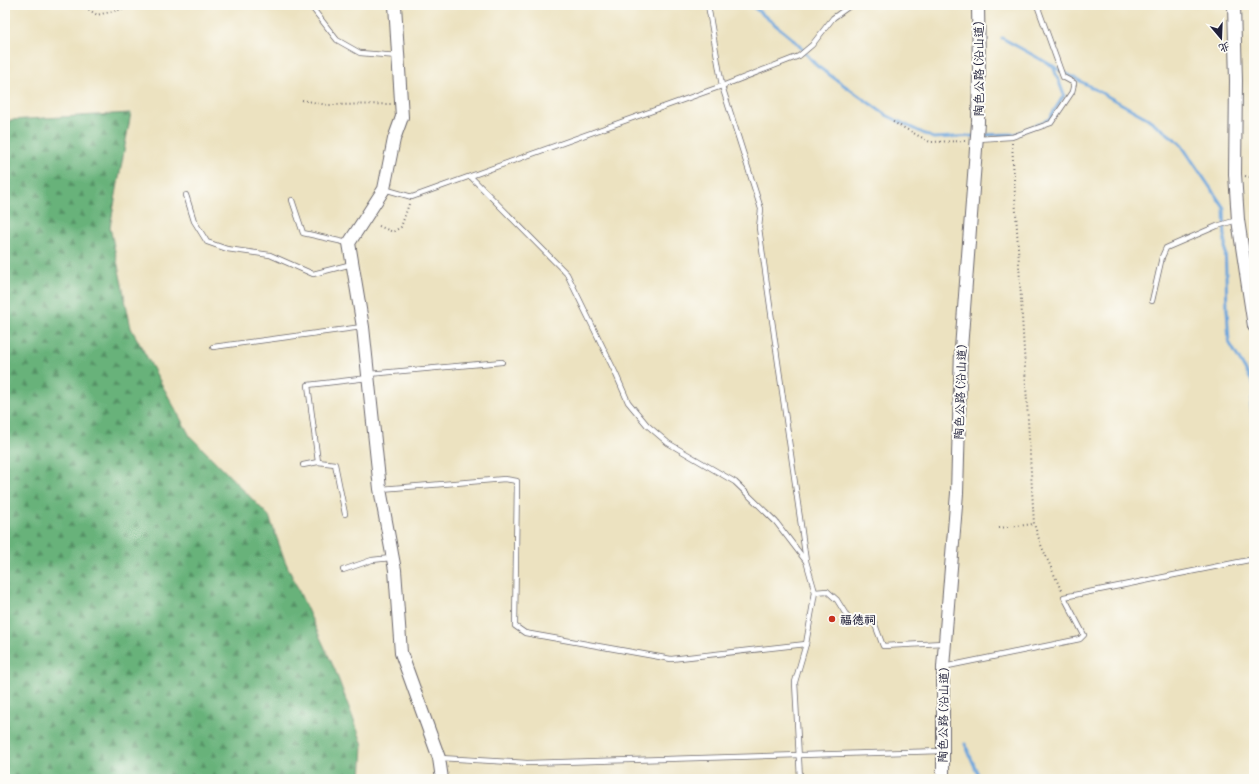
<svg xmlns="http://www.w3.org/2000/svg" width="1259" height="784" font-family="'Patrick Hand','LXGW WenKai TC',sans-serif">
  <defs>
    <pattern id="forest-firs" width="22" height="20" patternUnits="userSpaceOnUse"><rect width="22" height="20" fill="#68b27a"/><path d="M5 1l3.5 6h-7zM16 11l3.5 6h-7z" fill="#559065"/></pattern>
  </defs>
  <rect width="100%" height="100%" fill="#fdfcf7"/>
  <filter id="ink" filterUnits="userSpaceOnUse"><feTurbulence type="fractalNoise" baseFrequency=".025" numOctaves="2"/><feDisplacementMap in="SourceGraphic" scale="8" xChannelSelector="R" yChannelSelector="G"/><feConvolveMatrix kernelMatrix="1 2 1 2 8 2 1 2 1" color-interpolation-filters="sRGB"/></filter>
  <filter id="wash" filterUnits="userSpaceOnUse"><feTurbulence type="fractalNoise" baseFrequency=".012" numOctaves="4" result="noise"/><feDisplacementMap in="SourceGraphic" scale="16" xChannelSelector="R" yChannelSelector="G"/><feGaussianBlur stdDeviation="0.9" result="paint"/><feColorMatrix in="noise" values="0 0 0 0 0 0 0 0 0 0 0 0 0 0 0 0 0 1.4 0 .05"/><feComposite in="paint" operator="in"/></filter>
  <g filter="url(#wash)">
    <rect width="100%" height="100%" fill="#ece2c0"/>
    <!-- forest -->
    <path fill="url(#forest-firs)" stroke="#456a5a" d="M131,113l-21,114 21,101 59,108 79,80 16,45 50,109 28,75 -2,34h-356v-632l5,-27z"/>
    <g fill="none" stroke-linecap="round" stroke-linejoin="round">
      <!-- stream -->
      <g stroke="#6ba4db" stroke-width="3">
        <path d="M751,5l43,35 23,26 69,49 47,23 42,-2"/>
        <path d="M1002,38l145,80 33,25 44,65 3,101 2,33 25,43"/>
        <path d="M980,135l36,-1 33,-15 15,-24 -11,-29"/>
        <path d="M1254,392l-3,13 3,27"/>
        <path d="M965,744l15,35"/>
      </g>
    </g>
  </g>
  <g filter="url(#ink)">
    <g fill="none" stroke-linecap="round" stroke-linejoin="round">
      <defs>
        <g id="lane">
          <path d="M310,5l27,35 23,13 38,3"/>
          <path d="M708,5l14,81 39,123 -2,19 47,333 9,31 -9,52 -11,38 5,97"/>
          <path d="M977,139l35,-2 39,-14 21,-31 2,-9 -11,-6 -26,-72"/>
          <path d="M471,177l96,97 48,98 13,30 19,23 21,18 67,39 41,40 29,38"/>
          <path d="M384,189l28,8 310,-111 77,-30 13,-11 21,-27 18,-13"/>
          <path d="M186,195l8,26 13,21 20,7 43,6 43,19 39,-10"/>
          <path d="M292,200l11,33 45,10"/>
          <path d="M1152,301l10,-44 4,-9 51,-22 20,-6"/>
          <path d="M213,347l149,-20"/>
          <path d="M369,374l133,-12"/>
          <path d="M303,465l15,-3"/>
          <path d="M381,489l124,-10 12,2 -2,145 10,7 146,26 135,-15"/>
          <path d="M345,514l-10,-50 -17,-2 -10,-77 60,-7"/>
          <path d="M343,570l29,-10 19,-2"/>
          <path d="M815,592l12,-1 10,9 13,21 6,3 18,-2 9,24 61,-3"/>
          <path d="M943,667l137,-28 4,-4 -20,-38 190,-38"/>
          <path d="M440,758l87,5 416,-12"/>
        </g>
        <g id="secondary">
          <path d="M395,5l7,112 -8,22 -10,50 -35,54 14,84 17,162 15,81 6,83 38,105 3,21"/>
          <path d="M1234,5l2,76 -1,93 3,46 16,106"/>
          <path d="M943,779v-112l14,-174 4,-144 17,-227 1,-52 -1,-65"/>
        </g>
      </defs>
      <!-- lane casing -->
      <use href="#lane" stroke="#69656a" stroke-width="6"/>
      <!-- secondary casing -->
      <use href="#secondary" stroke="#69656a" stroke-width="14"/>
      <!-- path -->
      <g stroke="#69656a" stroke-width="2" stroke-dasharray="1 3" stroke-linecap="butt">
        <path d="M82,5l15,10 42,-10"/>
        <path d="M302,100l25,5 64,-1"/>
        <path d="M893,122l37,20 36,-1"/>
        <path d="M1012,143l22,381 7,21 20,45"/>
        <path d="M1245,176l9,2"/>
        <path d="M379,226l14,6 8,-5 8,-23"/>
        <path d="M999,528l35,-4"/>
      </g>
      <!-- lane -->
      <use href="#lane" stroke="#fff" stroke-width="4.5"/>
      <!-- secondary -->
      <use href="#secondary" stroke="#fff" stroke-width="12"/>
    </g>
  </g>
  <!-- markers -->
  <circle fill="#c8321e" stroke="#fdfcf7" stroke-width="1.5" cx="832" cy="619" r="4"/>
  <g text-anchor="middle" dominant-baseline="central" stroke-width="4" stroke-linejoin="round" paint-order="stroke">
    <!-- street labels -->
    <g font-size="12" fill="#22223b" stroke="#fdfcf7">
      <text transform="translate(978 69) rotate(-90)">陶色公路 (沿山道)</text>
      <text transform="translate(960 392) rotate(-88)">陶色公路 (沿山道)</text>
      <text transform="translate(943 715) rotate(-89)">陶色公路 (沿山道)</text>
    </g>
    <!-- poi labels -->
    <g font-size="12" font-weight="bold" fill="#22223b" stroke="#fdfcf7" text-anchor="start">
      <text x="840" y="619">福德祠</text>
    </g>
  </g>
  <!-- margin -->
  <rect width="1259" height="784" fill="none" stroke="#fdfcf7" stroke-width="20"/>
  <!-- north arrow -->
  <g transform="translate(1221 38) rotate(161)" stroke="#fdfcf7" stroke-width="3" paint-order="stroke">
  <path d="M0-3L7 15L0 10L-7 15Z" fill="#22223b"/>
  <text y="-6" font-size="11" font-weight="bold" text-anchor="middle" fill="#22223b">北</text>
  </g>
</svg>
